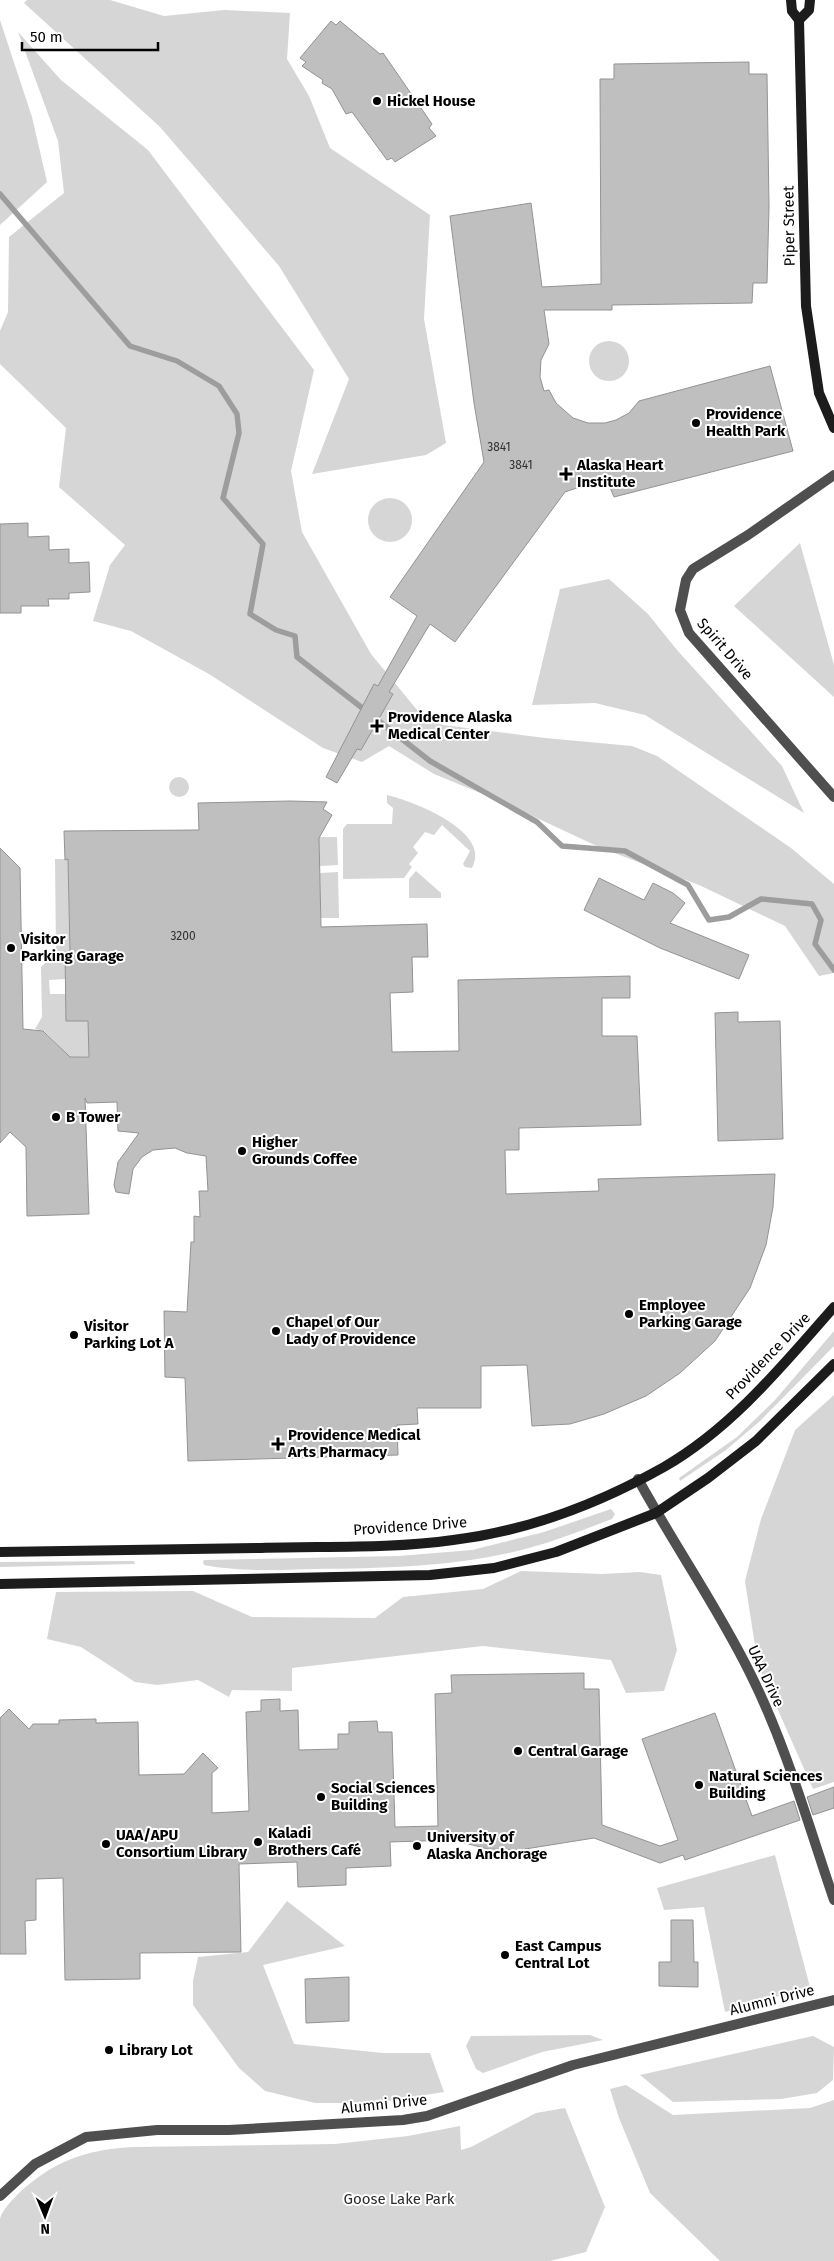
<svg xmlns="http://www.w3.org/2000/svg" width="834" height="2261" font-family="'Fira Sans',sans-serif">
  <rect width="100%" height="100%" fill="#fff"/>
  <!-- green -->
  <g fill="#d6d6d6">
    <path d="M27,0h83l54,16 60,-6 66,3 -3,46 22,37 21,52 100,67 -6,104 22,124 -20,12 -114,19 37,-95 -70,-113 -69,-81 -50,-58 -136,-124z"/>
    <path d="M0,20l32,97 15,65 -47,43z"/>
    <path d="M18,32l43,48 87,70 166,220 -23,101 11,61 69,122 51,62 21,9 102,13 87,8 25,10 134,92 43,36v89l-15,3 -34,-50 -86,-41 -98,-37 -94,-44 -73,-30 -45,-28 -27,16 -39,-14 -114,-74 -78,-43 -38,-10 17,-56 15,-20 -66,-58 7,-59 -66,-64v-33l8,-19 1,-75 55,-44 -6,-52z"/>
    <circle cx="609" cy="361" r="20"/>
    <circle cx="390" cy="520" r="22"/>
    <path d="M800,543l34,122v32l-100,-91z"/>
    <path d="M609,579l39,35 29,36 105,116 22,47 -159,-98 -50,-12 -63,2 28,-116z"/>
    <circle cx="179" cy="787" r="10"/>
    <path d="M387,795c26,6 106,37 85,73l-7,-1 -2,-3 7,-13 -28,-26 -8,10 -9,-3 -12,15 5,6 -9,11 3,3 -8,11 -61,1v-50l4,-5h45l1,-16 -6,-5z"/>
    <path d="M319,837h18l1,28 -18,1z"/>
    <path d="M55,859h13l2,92 -4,28 -17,1 1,14h16v27h22l17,35 -35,1 -26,-26 -9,-2 7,-12 -1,-50 6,-6 14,-1 -5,-8z"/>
    <path d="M416,871l25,22v5h-32v-19z"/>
    <path d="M338,872l1,46h-18l-1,-45z"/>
    <path d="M834,1331v15l-74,75 -34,29 -46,31 -1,-3 58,-41 38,-37z"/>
    <path d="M834,1395v387l-21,7 -55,-124 -13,-84 16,-62 34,-89z"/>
    <path d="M611,1509l4,5 -3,5c-27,10 -54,21 -83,29 -70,19 -142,20 -215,21 -37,1 -74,3 -110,-4l-1,-3 1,-2 195,-4 73,-6 72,-18z"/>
    <path d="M134,1561l1,3 -135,3v-5z"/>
    <path d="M521,1571l81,3 38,-2 21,3 16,75 -13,41 -38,2 -15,-33 -128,-14 -191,22v23l-60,-1 -3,7 -31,-17 -41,5 -22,-3 -54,-35 -34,-8 9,-47 137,-1 59,26 123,1 28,-21 80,-8z"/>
    <path d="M775,1855l35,132 -85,25 -21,-105 -40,3 -7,-22z"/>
    <path d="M287,1901l58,45 -82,19 31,79 89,9h47l14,39 -69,11h-60l-50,-12 -26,-23 -46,-63v-24l5,-24 50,-5z"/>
    <path d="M590,2035l13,5 -61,12 -59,21 -7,-4 -10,-23 5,-10z"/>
    <path d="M813,2036l21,11 -1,33 -16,13 -36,6 -108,3 -33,-27z"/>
    <path d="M626,2085l47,30 137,-7 24,-8v161h-114l-70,-68 -31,-75 -9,-29z"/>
    <path d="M565,2108l40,99 -19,45 -36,9h-550c0,-13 0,-29 0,-42 2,-9 12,-19 18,-25 35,-33 67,-44 114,-47l203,-3 73,-8 52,-10 1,24 10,-3 65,-34z"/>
  </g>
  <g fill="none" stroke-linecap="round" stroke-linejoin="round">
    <!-- stream -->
    <path stroke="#9d9d9d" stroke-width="5.5" d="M0,194l130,152 47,15 42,25 18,28 2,19 -16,65 40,46 -13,70 26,16 19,6 2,21 133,104 107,61 25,24 63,5 63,34 21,35 20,-3 32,-18 51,5 9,16 -6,24 19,26"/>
  </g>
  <!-- building -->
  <g fill="#bfbfbf" stroke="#939393">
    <path d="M331,21l5,4 4,-4 40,33 3,-1 49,71 -3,4 7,8 -41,26 -3,-4 -5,2 -35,-48 -6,2 -14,-25 -10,-6 1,-3 -21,-14 4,-4 -6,-4z"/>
    <path d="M749,62v12h18l2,133 -2,76h-14l-1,20 -140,2v5h-68l5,34 -8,16 -1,17 4,14 5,-1 7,13 17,15 15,5h17l11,-3 13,-7 10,-12 131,-35 23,85 -179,46 -8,-19 -41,14 -110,150 -25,-18 -41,68 4,2 -32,56 -4,-1 -20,34 -11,-6 48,-93 4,2 39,-70 -27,-19 94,-135 -10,-59 -24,-187 81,-13 11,84 59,-3 -1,-205h14v-15z"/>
    <path d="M28,523v14l21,-1v14l20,-1v14l20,-1 1,30 -21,1v6h-21l1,7h-28v7h-21v-89z"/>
    <path d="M290,801l37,1 -4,7 9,6 -13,23 2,89 106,-3 1,33h-16l1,35 -23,1 2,59 67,-1 -1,-71 172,-4v22h-28v38h35l4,89 -122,3v22h-14l1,44 93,-3 -1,-12 177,-5 -2,33 -7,38 -16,43 -35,53 -35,32 -34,23 -42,18 -34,10 -38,2 -5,-61 -46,1v42h-64l1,16 -21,1 1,30 -210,6 -3,-83 -20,-1 -1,-66 23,1 4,-70h3v-26l6,1 -1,-26h9l-2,-35 -19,-3 -12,-5 -22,2 -11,7 -9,12 -4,25 -13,-2 -2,-7 4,-23 21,-29 -21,-2 -1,-29 -30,1 -2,-5 4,116 -62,2 -1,-69 -16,-15 -10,11v-295l20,20 3,161 20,2 27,26h19l-1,-36h-22l-1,-69 5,-1 -2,-92 -3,1 -1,-29 135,-1 -1,-27z"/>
    <path d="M599,878l45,22 9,-17 20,10 12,10 -15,20 79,32 -10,24 -79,-31 -76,-38z"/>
    <path d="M738,1012v10l42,-1 3,118 -65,2 -3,-128z"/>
    <path d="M584,1673v16h15l3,136 58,21 18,-6 -36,-101 73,-26 37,103 42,-15 6,19 -115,40 -2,-5 -23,8 -66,-25 -75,12 -31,-1 -35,-9 -63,2 1,24 -45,2v17l-48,2 -1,-25 -58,2 2,88 -101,1v26l-75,1 -2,-102 -27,1v41l-11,1 1,33h-26v-236l9,-9 20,20 4,-5h26v-4l37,-1v4l42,-1 1,53 45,-1 19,-21 15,15 -6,5v40l37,-2 -3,-99 15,-1v-11l19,-1v12l18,-1 1,40 39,-1v-15h11v-12l28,-1 1,11h14l3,95 43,-1 -3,-132 17,-1 -1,-18z"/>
    <path d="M834,1787v21l-21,7 -6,-18z"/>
    <path d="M671,1920h22l1,42h4v25l-39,-1v-24h12z"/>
    <path d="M349,1977v44l-43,2 -1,-44z"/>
  </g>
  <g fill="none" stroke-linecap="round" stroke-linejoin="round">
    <!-- street -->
    <g stroke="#4f4f4f" stroke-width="10">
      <path d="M834,475l-86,60 -55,34 -7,11 -6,30 9,23 145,164"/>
      <path d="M638,1479c36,66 79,127 112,194 36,72 58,151 84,227"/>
      <path d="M0,2196l35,-32 51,-27 71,-7h72l174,-10 24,-4 146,-51 261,-65"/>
    </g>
    <!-- secondary -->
    <g stroke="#1c1c1c" stroke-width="10">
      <path d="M791,0l1,11 7,9 7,286 13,87 15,35"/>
      <path d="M799,20l10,-10 1,-10"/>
      <path d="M0,1552c87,-1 174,-2 261,-4 64,-2 129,1 192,-8 74,-9 147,-37 211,-73 68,-39 119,-102 170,-160"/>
      <path d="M0,1584l430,-9 64,-7 62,-16 100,-39 52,-35 48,-37 78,-77"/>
    </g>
  </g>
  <!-- markers -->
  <g fill="#000" stroke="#fff" stroke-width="2">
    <circle cx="377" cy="101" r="5"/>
    <circle cx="696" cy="423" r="5"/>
    <path d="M563.5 466.5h5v5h5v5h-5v5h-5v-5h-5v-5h5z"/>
    <path d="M374.5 718.5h5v5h5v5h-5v5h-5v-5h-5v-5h5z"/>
    <circle cx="11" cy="948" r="5"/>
    <circle cx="56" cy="1117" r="5"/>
    <circle cx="242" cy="1151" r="5"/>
    <circle cx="629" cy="1314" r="5"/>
    <circle cx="276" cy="1331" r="5"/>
    <circle cx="74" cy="1335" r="5"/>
    <path d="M275.5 1436.5h5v5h5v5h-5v5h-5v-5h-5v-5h5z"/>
    <circle cx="518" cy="1751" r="5"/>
    <circle cx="699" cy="1785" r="5"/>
    <circle cx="321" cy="1797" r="5"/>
    <circle cx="258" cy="1842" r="5"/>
    <circle cx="106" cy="1844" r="5"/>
    <circle cx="417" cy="1846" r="5"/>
    <circle cx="505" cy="1955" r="5"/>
    <circle cx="109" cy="2050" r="5"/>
  </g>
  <g text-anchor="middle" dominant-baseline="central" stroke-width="4" stroke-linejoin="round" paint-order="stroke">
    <!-- number labels -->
    <g font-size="12" fill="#303030">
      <text x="499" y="447">3841</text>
      <text x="521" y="465">3841</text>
      <text x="183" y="936">3200</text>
    </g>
    <!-- poi labels -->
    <g font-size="15" font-weight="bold" fill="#000" stroke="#fff" text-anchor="start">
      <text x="387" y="101">Hickel House</text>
      <text x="706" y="414">Providence<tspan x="706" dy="17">Health Park</tspan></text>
      <text x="577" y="465">Alaska Heart<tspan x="577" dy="17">Institute</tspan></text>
      <text x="388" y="717">Providence Alaska<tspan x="388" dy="17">Medical Center</tspan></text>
      <text x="21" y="939">Visitor<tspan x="21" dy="17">Parking Garage</tspan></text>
      <text x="66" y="1117">B Tower</text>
      <text x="252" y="1142">Higher<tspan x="252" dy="17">Grounds Coffee</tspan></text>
      <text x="639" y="1305">Employee<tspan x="639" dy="17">Parking Garage</tspan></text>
      <text x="286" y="1322">Chapel of Our<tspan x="286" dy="17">Lady of Providence</tspan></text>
      <text x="84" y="1326">Visitor<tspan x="84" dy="17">Parking Lot A</tspan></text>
      <text x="288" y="1435">Providence Medical<tspan x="288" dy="17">Arts Pharmacy</tspan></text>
      <text x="528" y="1751">Central Garage</text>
      <text x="709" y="1776">Natural Sciences<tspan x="709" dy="17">Building</tspan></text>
      <text x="331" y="1788">Social Sciences<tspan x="331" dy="17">Building</tspan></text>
      <text x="268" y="1833">Kaladi<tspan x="268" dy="17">Brothers Café</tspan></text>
      <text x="116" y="1835">UAA/APU<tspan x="116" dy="17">Consortium Library</tspan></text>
      <text x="427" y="1837">University of<tspan x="427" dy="17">Alaska Anchorage</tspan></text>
      <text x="515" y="1946">East Campus<tspan x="515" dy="17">Central Lot</tspan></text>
      <text x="119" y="2050">Library Lot</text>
    </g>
    <!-- street labels -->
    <g font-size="15" fill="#000" stroke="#fff">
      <text transform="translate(789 226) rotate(-91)">Piper Street</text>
      <text transform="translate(725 649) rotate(49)">Spirit Drive</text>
      <text transform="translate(768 1356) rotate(-46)">Providence Drive</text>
      <text transform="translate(410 1526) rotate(-4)">Providence Drive</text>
      <text transform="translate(766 1676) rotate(65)">UAA Drive</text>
      <text transform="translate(772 2000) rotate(-14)">Alumni Drive</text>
      <text transform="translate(384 2104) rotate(-6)">Alumni Drive</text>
    </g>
    <!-- park labels -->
    <g font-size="15" fill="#2d2d2d" stroke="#fff">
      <text x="399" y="2199">Goose Lake Park</text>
    </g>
  </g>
  <!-- north arrow -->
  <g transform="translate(45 2216) rotate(179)" stroke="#ffffff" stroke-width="4" paint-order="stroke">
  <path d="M0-4L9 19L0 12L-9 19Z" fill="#000000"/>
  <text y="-8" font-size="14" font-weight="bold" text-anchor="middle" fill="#000000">N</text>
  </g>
  <!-- scale -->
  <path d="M22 42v8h136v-8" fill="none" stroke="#000000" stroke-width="2.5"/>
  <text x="30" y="42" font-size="15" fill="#000000" stroke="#ffffff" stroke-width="4" paint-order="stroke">50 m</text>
</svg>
